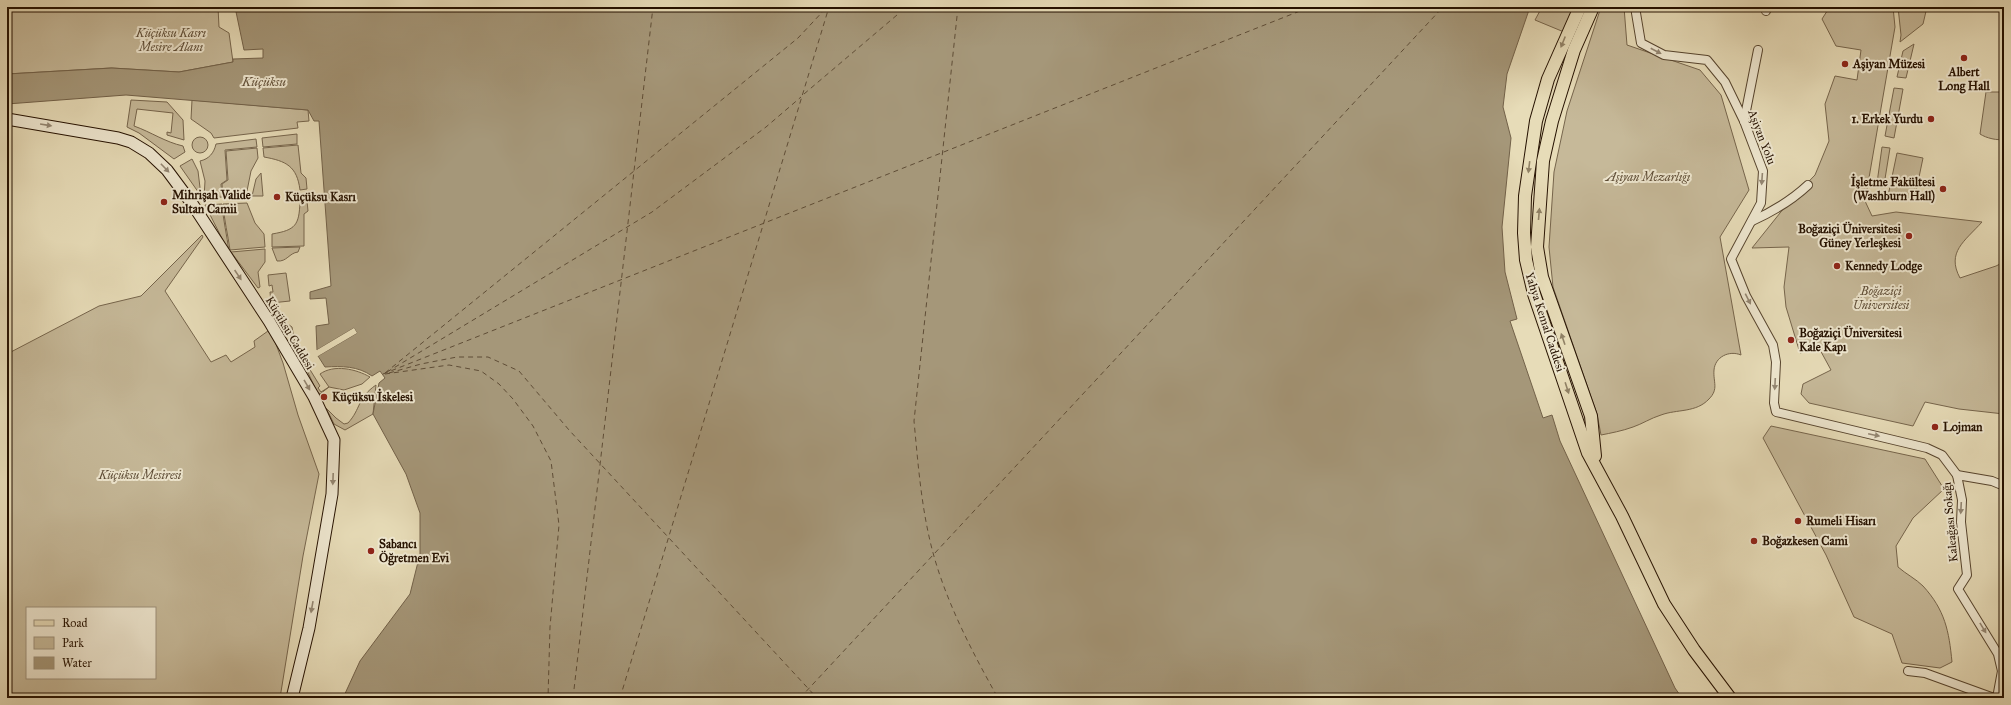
<svg xmlns="http://www.w3.org/2000/svg" width="2011" height="705" font-family="'IM FELL Great Primer',serif">
  <rect width="100%" height="100%" fill="#e7dcb8"/>
  <filter id="stains"><feTurbulence type="fractalNoise" baseFrequency=".005" numOctaves="4"/><feColorMatrix values="0 0 0 0 .2 0 0 0 0 .09 0 0 0 0 .02 0 0 0 .5 -.17"/></filter>
  <radialGradient id="worn" r=".72"><stop offset=".6" stop-color="#630" stop-opacity="0"/><stop offset="1" stop-color="#630" stop-opacity=".3"/></radialGradient>
  <!-- green -->
  <g fill="#c6b999" stroke="#76654c" fill-rule="evenodd">
    <path d="M7,7h211l1,20 10,6 4,29 -54,10 -68,-4 -104,6z"/>
    <path d="M1542,7h33l-11,25 -29,-12z"/>
    <path d="M1601,7h23l3,38 73,25 21,25 28,95 -29,47 21,118c-12,-5 -26,2 -27,15 -1,12 5,19 -5,29 -13,14 -32,10 -48,16 -10,3 -19,9 -28,12 -11,4 -22,6 -32,8l-4,-21 -44,-127 -4,-40 5,-75 13,-61z"/>
    <path d="M1893,7l2,20 -30,174 7,15 24,-4 86,10c-17,19 -36,30 -22,56l36,-12 8,-4v152l-45,-5 -34,-7 -12,24 -104,-23 -8,-9 2,-10 28,-14 -12,-22 -19,5 -14,-46 -2,-20 5,-40 -37,1 36,-45 27,-28 14,-34 -4,-37 10,-28 22,4 4,-30 -25,-4 -14,-27 7,-11z"/>
    <path d="M1898,7h29l-4,17 -23,18 1,-7z"/>
    <path d="M1914,44l-8,34 -9,-1 6,-26z"/>
    <path d="M1894,88l9,1 -9,49 -9,-2z"/>
    <path d="M2004,90v49c-6,2 -18,-1 -24,-5l6,-42h13z"/>
    <path d="M131,100l36,2 16,18 1,20 -17,-5v-3l4,1 2,-20 -36,-4 -3,17c17,6 31,16 49,20l2,6 -11,7 -35,-26 -12,-6z"/>
    <path d="M192,100l116,10 1,11 -12,1 1,6 -84,10 -3,-5 -20,-14z"/>
    <path d="M297,134v10l-34,3 -1,-9z"/>
    <circle cx="200" cy="145" r="8"/>
    <path d="M256,139l1,8 -32,3 2,30 -6,4 1,13 -18,1 1,-17 -5,-20c9,-2 14,-8 16,-17z"/>
    <path d="M298,145l3,28 5,5 1,11 -7,1c-3,-24 -14,-29 -36,-33l-1,-9z"/>
    <path d="M1882,147l8,1 -6,37 -7,-2z"/>
    <path d="M257,148l1,10 -7,13 -5,25 -23,1 -1,-13 6,-4 -2,-29z"/>
    <path d="M1897,153l26,5 -9,43 -26,-5z"/>
    <path d="M192,159l6,12 3,25 -21,-30z"/>
    <path d="M261,173l2,23h-11l4,-17z"/>
    <path d="M307,201l1,10 -4,3v32l-32,1v-13c24,-4 27,-9 28,-32z"/>
    <path d="M247,203l8,20 9,11 1,13 -35,3c-2,-15 -6,-30 -7,-46z"/>
    <path d="M222,204c1,16 5,31 7,48l-24,-47z"/>
    <path d="M202,235l1,2 -38,54 46,71 15,-7 5,7 24,-15 -1,-6 14,-10 6,8 9,24 15,52 21,59 -16,82 -23,142h-273v-344l92,-48 42,-10zM27,608h128v70h-128z"/>
    <path d="M300,247l-2,5c-9,1 -11,10 -21,9l-5,-13z"/>
    <path d="M265,249v13l-7,10 2,15 -2,1 -27,-36z"/>
    <path d="M286,273l4,28 -19,2 -1,-11h3l-1,-7 -3,1 -1,-11z"/>
    <path d="M282,320l10,7 2,11 4,12 22,36 -2,2 3,4 8,-5 -9,-13c14,-10 36,-5 50,3l-8,7 -18,6 -15,-3 -9,7 -3,-2 -26,-56 -12,-15z"/>
    <path d="M376,385l-3,29 -28,16 -11,-6 -8,-16 10,10 8,6 4,-1c13,-14 9,-25 28,-38z"/>
    <path d="M1771,426l154,33 19,30 -31,29 -17,28 2,21c8,7 18,12 25,19 22,24 26,45 29,76l-12,6 -38,-5 -10,-29 -38,-17 -28,-62 -63,-117z"/>
  </g>
  <!-- water -->
  <path fill="#a59779" stroke="#726149" d="M235,7h1295l-23,67 -4,33 8,31 -9,89 3,45 12,47 -7,2 33,97 9,-3 8,26 115,247 7,10h-1339l17,-37 50,-67 10,-40v-41l-14,-39 -33,-60 6,-31 6,-5 -5,-7 -8,5c-14,-10 -30,-10 -47,-9l-7,-11 39,-23 -3,-5 -37,22 -1,-24 13,-2 -3,-26 -16,1v-7l21,-6 -12,-165h-5l-6,-11 -182,-15 -119,9v-30l105,-6 67,4 54,-10v-3l30,-1v-9l-19,1z"/>
  <!-- pier -->
  <path fill="#e7dcb8" d="M354,328l3,5 -39,23v-2l36,-22 -1,-1 -35,21 -1,-2z"/>
  <g fill="none" stroke-linecap="round" stroke-linejoin="round">
    <!-- ferry -->
    <g stroke="#5f4d36" stroke-width="1" stroke-dasharray="5 4" stroke-linecap="butt">
      <path d="M958,7l-44,414c4,42 7,83 17,124 13,53 40,105 67,153"/>
      <path d="M804,94l93,-79 7,-8"/>
      <path d="M387,372l265,-160 114,-85 35,-30"/>
      <path d="M385,373l413,-335 29,-31"/>
      <path d="M389,373l32,-9 36,-7h31l31,14 50,59 248,268"/>
      <path d="M383,374l927,-367"/>
      <path d="M385,374l64,-9 32,6 18,13 14,15 20,27 18,35 8,64 -9,102 -2,71"/>
      <path d="M573,698l80,-691"/>
      <path d="M620,698l209,-691"/>
      <path d="M800,698l643,-691"/>
    </g>
    <defs>
      <g id="street">
        <path d="M1635,7l6,36 23,12 43,5 18,22 19,39 19,50 -2,32 -30,56 15,37 27,49 3,17 -2,41 2,9 151,36 15,7 15,20 5,25 -1,22 6,53 -9,14 40,65 4,17 -5,27"/>
        <path d="M1766,11l1,-4"/>
        <path d="M1744,121l14,-71"/>
        <path d="M1752,221c22,-10 39,-20 56,-36"/>
        <path d="M1957,475l35,6 12,5"/>
        <path d="M1908,671l17,2 69,25"/>
      </g>
      <path id="secondary" d="M7,119l111,19 13,4 18,11 18,17 26,35 76,116 45,76 20,43 -2,54 -23,134 -17,70"/>
      <g id="primary">
        <path d="M1580,7l-32,72 -12,42 -11,75 -1,37 2,27 8,34 54,159 34,63 42,88 30,46 36,48"/>
        <path d="M1593,7l-19,43 -22,71 -9,40 -6,86 5,30 49,139 4,40"/>
      </g>
    </defs>
    <!-- street casing -->
    <use href="#street" stroke="#56442e" stroke-width="10"/>
    <!-- secondary casing -->
    <use href="#secondary" stroke="#251100" stroke-width="13"/>
    <!-- primary casing -->
    <use href="#primary" stroke="#251100" stroke-width="14"/>
    <!-- street -->
    <use href="#street" stroke="#efe8d1" stroke-width="8"/>
    <!-- secondary -->
    <use href="#secondary" stroke="#efe8d1" stroke-width="11"/>
    <!-- primary -->
    <use href="#primary" stroke="#e7dcb8" stroke-width="12"/>
  </g>
  <!-- one-way arrows -->
  <defs><path id="oneway-solid" d="M-6-.8H1V-3.2L6.5 0L1 3.2V.8H-6Z"/></defs>
  <g fill="#908165">
    <use href="#oneway-solid" transform="translate(1563 42) rotate(112)"/>
    <use href="#oneway-solid" transform="translate(1529 167) rotate(97)"/>
    <use href="#oneway-solid" transform="translate(1539 214) rotate(-85)"/>
    <use href="#oneway-solid" transform="translate(1563 339) rotate(-109)"/>
    <use href="#oneway-solid" transform="translate(1567 388) rotate(72)"/>
  </g>
  <g fill="#948773">
    <use href="#oneway-solid" transform="translate(1656 51) rotate(28)"/>
    <use href="#oneway-solid" transform="translate(46 125) rotate(9)"/>
    <use href="#oneway-solid" transform="translate(165 168) rotate(46)"/>
    <use href="#oneway-solid" transform="translate(1762 179) rotate(94)"/>
    <use href="#oneway-solid" transform="translate(238 275) rotate(56)"/>
    <use href="#oneway-solid" transform="translate(1748 299) rotate(63)"/>
    <use href="#oneway-solid" transform="translate(1775 384) rotate(93)"/>
    <use href="#oneway-solid" transform="translate(307 385) rotate(60)"/>
    <use href="#oneway-solid" transform="translate(1874 435) rotate(12)"/>
    <use href="#oneway-solid" transform="translate(333 479) rotate(92)"/>
    <use href="#oneway-solid" transform="translate(1961 508) rotate(93)"/>
    <use href="#oneway-solid" transform="translate(312 607) rotate(100)"/>
    <use href="#oneway-solid" transform="translate(1983 628) rotate(59)"/>
  </g>
  <!-- markers -->
  <g fill="#8f2418" stroke="#efe8d1" stroke-width="1.5">
    <circle cx="1964" cy="58" r="4"/>
    <circle cx="1845" cy="64" r="4"/>
    <circle cx="1931" cy="119" r="4"/>
    <circle cx="1943" cy="189" r="4"/>
    <circle cx="277" cy="197" r="4"/>
    <circle cx="164" cy="202" r="4"/>
    <circle cx="1909" cy="236" r="4"/>
    <circle cx="1837" cy="266" r="4"/>
    <circle cx="1791" cy="340" r="4"/>
    <circle cx="324" cy="397" r="4"/>
    <circle cx="1935" cy="427" r="4"/>
    <circle cx="1798" cy="521" r="4"/>
    <circle cx="1754" cy="541" r="4"/>
    <circle cx="371" cy="551" r="4"/>
  </g>
  <g text-anchor="middle" dominant-baseline="central" stroke-width="4" stroke-linejoin="round" paint-order="stroke">
    <!-- park labels -->
    <g font-size="12" font-style="italic" fill="#5d4c36" stroke="#efe8d1">
      <text x="171" y="33">Küçüksu Kasrı<tspan x="171" dy="14">Mesire Alanı</tspan></text>
      <text x="1648" y="177">Aşiyan Mezarlığı</text>
      <text x="1881" y="291">Boğaziçi<tspan x="1881" dy="14">Üniversitesi</tspan></text>
      <text x="140" y="475">Küçüksu Mesiresi</text>
    </g>
    <!-- poi labels -->
    <g font-size="12" font-weight="bold" fill="#251100" stroke="#efe8d1" text-anchor="start">
      <text x="1853" y="64">Aşiyan Müzesi</text>
      <text x="1964" y="72" text-anchor="middle">Albert<tspan x="1964" dy="14">Long Hall</tspan></text>
      <text x="1923" y="119" text-anchor="end">1. Erkek Yurdu</text>
      <text x="1935" y="182" text-anchor="end">İşletme Fakültesi<tspan x="1935" dy="14">(Washburn Hall)</tspan></text>
      <text x="172" y="195">Mihrişah Valide<tspan x="172" dy="14">Sultan Camii</tspan></text>
      <text x="285" y="197">Küçüksu Kasrı</text>
      <text x="1901" y="229" text-anchor="end">Boğaziçi Üniversitesi<tspan x="1901" dy="14">Güney Yerleşkesi</tspan></text>
      <text x="1845" y="266">Kennedy Lodge</text>
      <text x="1799" y="333">Boğaziçi Üniversitesi<tspan x="1799" dy="14">Kale Kapı</tspan></text>
      <text x="332" y="397">Küçüksu İskelesi</text>
      <text x="1943" y="427">Lojman</text>
      <text x="1806" y="521">Rumeli Hisarı</text>
      <text x="1762" y="541">Boğazkesen Cami</text>
      <text x="379" y="544">Sabancı<tspan x="379" dy="14">Öğretmen Evi</tspan></text>
    </g>
    <!-- street labels -->
    <g font-size="12" fill="#251100" stroke="#efe8d1">
      <text transform="translate(1762 137) rotate(69)">Aşiyan Yolu</text>
      <text transform="translate(1545 322) rotate(72)">Yahya Kemal Caddesi</text>
      <text transform="translate(290 333) rotate(59)">Küçüksu Caddesi</text>
      <text transform="translate(1950 522) rotate(-95)">Kaleağası Sokağı</text>
    </g>
    <!-- water labels -->
    <g font-size="13" font-style="italic" fill="#5f4d36" stroke="#efe8d1">
      <text x="264" y="82">Küçüksu</text>
    </g>
  </g>
  <!-- margin -->
  <rect width="2011" height="705" fill="none" stroke="#e7dcb8" stroke-width="24"/>
  <rect x="8" y="8" width="1995" height="689" fill="none" stroke="#251100" stroke-width="2"/>
  <rect x="12" y="12" width="1987" height="681" fill="none" stroke="#251100"/>
  <!-- legend -->
  <rect x="26" y="607" width="130" height="72" fill="#efe8d1" stroke="#9e927d"/>
  <rect x="34" y="620" width="20" height="6" fill="#e7dcb8" stroke="#9e927d"/>
  <text x="62" y="627" font-size="12" fill="#251100">Road</text>
  <rect x="34" y="637" width="20" height="12" fill="#c6b999" stroke="#9e927d"/>
  <text x="62" y="647" font-size="12" fill="#251100">Park</text>
  <rect x="34" y="657" width="20" height="12" fill="#a59779" stroke="#9e927d"/>
  <text x="62" y="667" font-size="12" fill="#251100">Water</text>
  <rect width="100%" height="100%" filter="url(#stains)"/>
  <rect width="100%" height="100%" fill="url(#worn)"/>
</svg>
